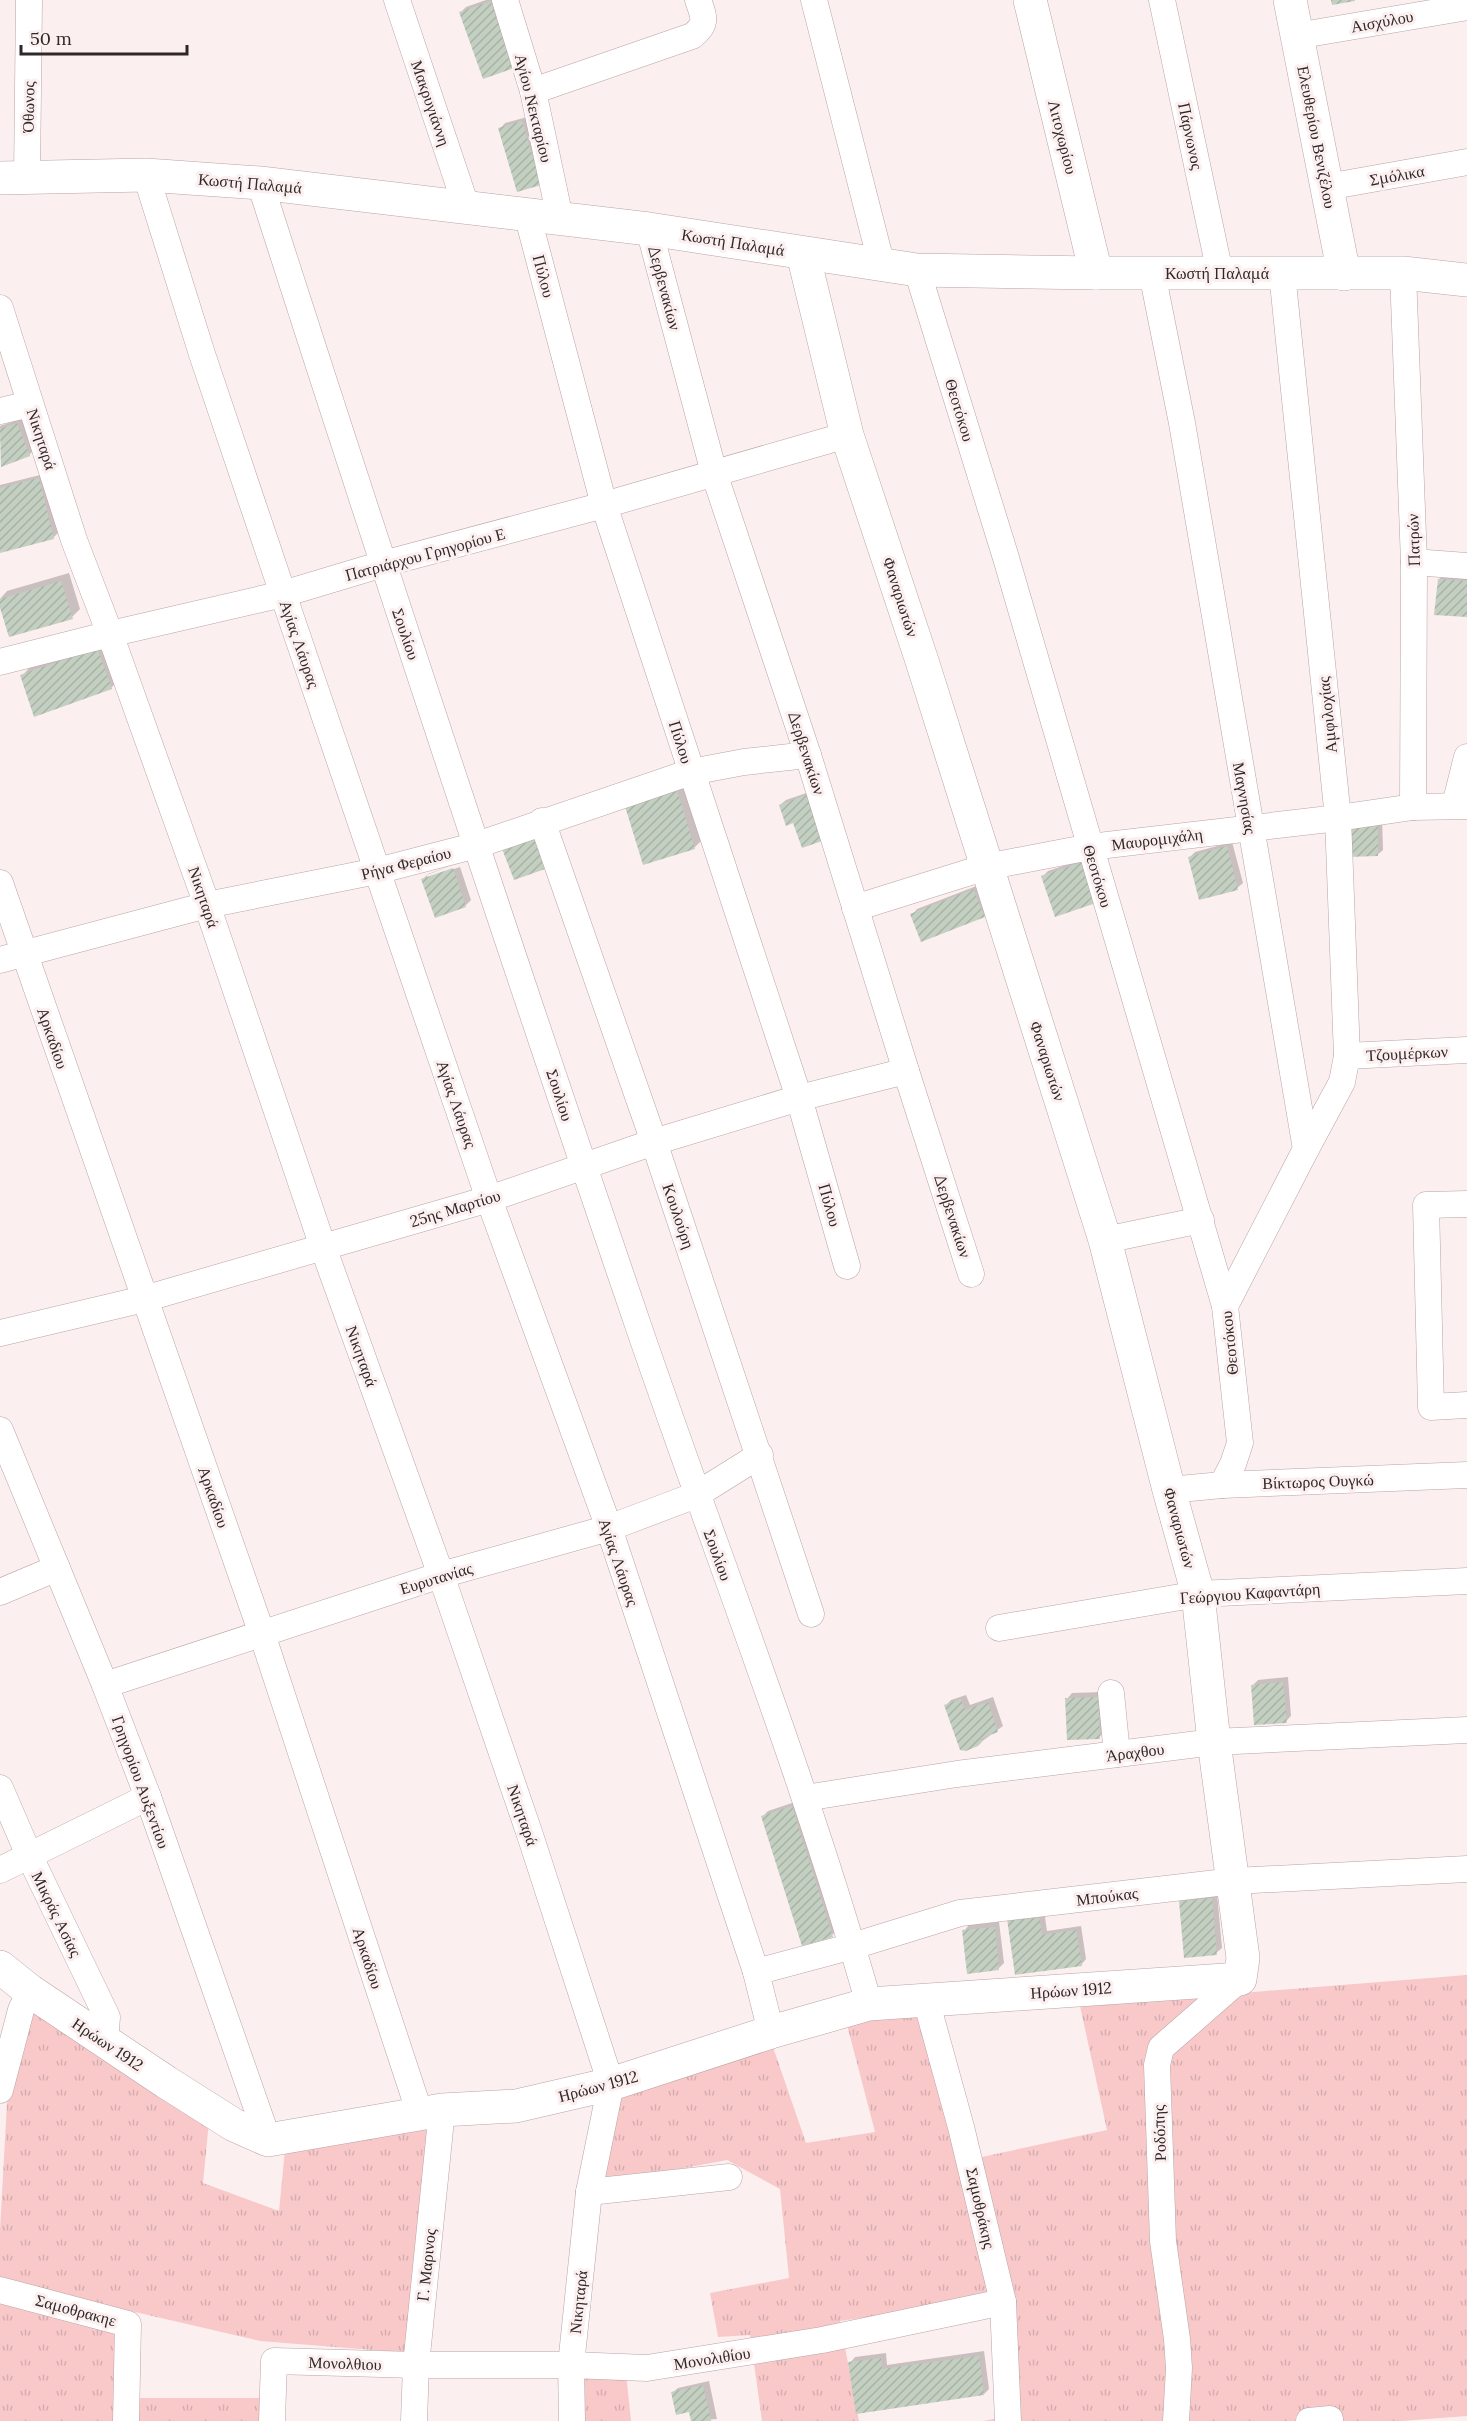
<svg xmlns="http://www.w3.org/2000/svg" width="1467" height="2421" font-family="Lora,serif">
  <defs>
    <pattern id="grass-tufts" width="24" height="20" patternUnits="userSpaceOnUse" patternTransform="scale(1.5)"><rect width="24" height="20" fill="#f9c9ca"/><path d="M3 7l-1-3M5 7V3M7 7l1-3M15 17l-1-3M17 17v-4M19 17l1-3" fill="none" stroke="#d6adae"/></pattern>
    <pattern id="building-hatch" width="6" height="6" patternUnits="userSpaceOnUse" patternTransform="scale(1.5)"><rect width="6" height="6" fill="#c3d0c1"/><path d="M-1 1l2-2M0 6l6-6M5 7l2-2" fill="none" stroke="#a8b3a6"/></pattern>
  </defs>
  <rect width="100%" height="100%" fill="#fcefef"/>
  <!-- grass -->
  <g fill="url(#grass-tufts)">
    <path d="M1467,1975v441l-65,5h-419l31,-6 -3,-118 -171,24 19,100h-97l-12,-86 -32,2 -8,-44 79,-15 -9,-89 -53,-29 -128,24 22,-93 152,-44 33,96 69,-11 -29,-111 69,-11 48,151 144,-31 -27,-124z"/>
    <path d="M34,2009l175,112 -6,62 76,28 6,-61 146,-32 -21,235 -150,-12 -138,-32 -4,89h147l-1,23h-264v-191l7,-127z"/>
    <path d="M626,2373l5,48h-50v-45z"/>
  </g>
  <!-- shadow -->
  <g fill="#0003">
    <path d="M486,0h11l22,62 -58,-50 5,-5z"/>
    <path d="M527,117l13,67 -40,-55 5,-6z"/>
    <path d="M23,418l11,32 -5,5 -27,10 -2,-39z"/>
    <path d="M44,474l15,58 -5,5 -54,14v-66z"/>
    <path d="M69,573l11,36 -8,8 -72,-14v-4l7,-8z"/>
    <path d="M1445,574l22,2v39l-28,-36z"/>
    <path d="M106,641l13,39 -8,8 -89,-12 8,-9z"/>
    <path d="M685,779l18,60 -9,9 -68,-45z"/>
    <path d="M815,790l-21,31 -14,-16 6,-5z"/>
    <path d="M1382,818l1,32 -6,5h-29z"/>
    <path d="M1232,842l11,41 -6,5 -47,-31 5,-5z"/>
    <path d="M1087,858l13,38 -57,-20 5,-5z"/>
    <path d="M458,863l-31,12v3l33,-11 11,33 -5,5 -31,11 -12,-37 5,-5z"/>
    <path d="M979,885l10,26 -5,5 -72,-1 5,-6z"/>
    <path d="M1288,1677l3,39 -5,5 -33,-36 5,-5z"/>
    <path d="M1103,1692l2,40 -6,5 -32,-38 5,-6z"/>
    <path d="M966,1695l4,10 23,-8 10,29 -26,19 -31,-40 5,-5z"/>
    <path d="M798,1801l39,129 -5,5 -69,-119 5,-5z"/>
    <path d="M1217,1893l5,55 -6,5 -35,-52 5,-5z"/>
    <path d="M1044,1910l3,21 34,-5 5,33 -5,6 -73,-45z"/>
    <path d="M999,1922l5,41 -6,6 -34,-38 5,-6z"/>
    <path d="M984,2351l5,38 -5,5 -134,-31 5,-6 31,-4 1,12z"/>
    <path d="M709,2381l8,38 -24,2 -3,-11 -18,-17 6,-5z"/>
  </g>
  <!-- building -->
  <g fill="url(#building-hatch)">
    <path d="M1331,0h24v1l-23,4z"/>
    <path d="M491,1l23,67 -31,11 -24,-67z"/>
    <path d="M522,121l19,64 -24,7 -19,-64z"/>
    <path d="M17,423l13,33 -29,11 -1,-38z"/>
    <path d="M39,478l15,61 -54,14v-65z"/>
    <path d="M1438,579l29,2v36l-33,-2z"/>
    <path d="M61,581l12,38 -64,18 -9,-29v-9z"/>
    <path d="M97,648l15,41 -78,28 -14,-42z"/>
    <path d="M676,787l19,62 -52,16 -19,-62z"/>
    <path d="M809,794l16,46 -23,8 -9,-25 -7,3 -7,-21z"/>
    <path d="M1346,823h32v33l-31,1z"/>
    <path d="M535,833l13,35 -34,12 -13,-34z"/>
    <path d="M1227,846l11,44 -39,10 -11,-43z"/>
    <path d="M1082,862l14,41 -41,14 -14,-41z"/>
    <path d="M453,868l13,39 -31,11 -14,-39z"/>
    <path d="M973,889l12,28 -64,25 -11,-28z"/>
    <path d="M1283,1682l4,41 -33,2 -3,-40z"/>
    <path d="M1098,1697l2,42 -33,1 -2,-42z"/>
    <path d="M961,1699l4,11 23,-8 10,30 -18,7 2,3 -4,4 -12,5 -6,-1 -16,-45z"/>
    <path d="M792,1806l41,131 -31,9 -41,-130z"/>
    <path d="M1212,1898l5,57 -33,3 -5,-57z"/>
    <path d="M1039,1915l3,20 34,-5 6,36 -67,9 -8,-56z"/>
    <path d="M995,1927l4,43 -32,4 -5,-44z"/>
    <path d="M979,2356l5,39 -128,19 -8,-52 33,-4 1,11z"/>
    <path d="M703,2385l8,36h-20l-2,-9 -13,3 -5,-23z"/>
  </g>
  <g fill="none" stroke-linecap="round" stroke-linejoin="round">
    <defs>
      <g id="minor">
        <path d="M397,0l69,206"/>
        <path d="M505,0l28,91 27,127"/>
        <path d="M814,0l68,266"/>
        <path d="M1162,0l58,273"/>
        <path d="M1296,36l171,-29"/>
        <path d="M533,91l159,-55c16,-12 12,-19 6,-36"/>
        <path d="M146,175l56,179 81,240 206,605 120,329 147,444 15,60"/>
        <path d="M27,177l2,-177"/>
        <path d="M260,183c123,383 249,765 379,1145 77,225 165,447 230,676"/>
        <path d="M1327,187l140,-25"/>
        <path d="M527,214l77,291 195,593 48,168"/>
        <path d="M649,229l65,244 94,282 98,316 65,203"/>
        <path d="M917,270l89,288 219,748 15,137 -7,21 -11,21"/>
        <path d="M1152,273l30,150 124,726 -81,157"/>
        <path d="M1282,273l56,545 9,238 -5,26 -36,67"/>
        <path d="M1403,273l11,289 -1,245"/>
        <path d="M0,308l74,232 36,94 97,271 116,342 118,328 89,260 81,249 -22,108 -18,173 1,56"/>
        <path d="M0,411l30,-7"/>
        <path d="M1414,562l53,4"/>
        <path d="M0,662l110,-28 173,-40 100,-30 221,-59 243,-70"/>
        <path d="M1455,805l12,-48"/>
        <path d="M542,821l112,321 157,472"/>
        <path d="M0,883l262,751 158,480"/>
        <path d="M855,908l131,-41 104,-20 248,-29 75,-11 54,-1"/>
        <path d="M0,960l207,-55 170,-34 100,-26 214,-73 53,-10 64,-7"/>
        <path d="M1347,1056l120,-6"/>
        <path d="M1467,1204l-41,1 5,202 36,-2"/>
        <path d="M1105,1240l96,-20"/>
        <path d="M0,1333l144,-34 345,-100 165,-57 145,-44 107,-27"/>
        <path d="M0,1430l105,255 43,112 120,343"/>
        <path d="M1169,1490l53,-5 245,-10"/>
        <path d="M0,1592l57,-24"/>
        <path d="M999,1628l199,-34 269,-13"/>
        <path d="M105,1685l336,-110 168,-47 87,-33 64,-40"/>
        <path d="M1111,1693l6,61"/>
        <path d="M0,1788l29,67 78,162 -2,25"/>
        <path d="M805,1798l152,-24 257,-32 253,-12"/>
        <path d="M0,1870l148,-73"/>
        <path d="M756,1972l97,-26 107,-33 274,-32 233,-12"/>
        <path d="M926,2000l35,127 42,175 5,119"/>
        <path d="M0,2090l21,-80 9,-19"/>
        <path d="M589,2192l140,-15"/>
        <path d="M0,2290l128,34 -2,97"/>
        <path d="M272,2421l2,-60 142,4h155l76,3 175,-28 181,-38"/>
        <path d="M414,2421l2,-56 26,-255"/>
        <path d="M1176,2421l3,-53 -2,-29 -14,-98 -6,-176 4,-17 79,-69"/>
        <path d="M1309,2421l21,-2"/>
      </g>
      <g id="tertiary">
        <path d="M1030,0l66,273"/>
        <path d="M1290,0l54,274"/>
        <path d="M0,178l146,-3 114,8 389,46 268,41 179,3h307l64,7"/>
        <path d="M0,1967l30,24 136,91 68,43 34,15 174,-30 74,-4 95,-22 160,-52 98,-28 371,-25 3,-21 -29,-216 -16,-148 -29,-104 -64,-250 -183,-579 -75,-226 -44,-181"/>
      </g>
    </defs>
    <!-- minor casing -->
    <use href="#minor" stroke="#baa4a5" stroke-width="27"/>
    <!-- tertiary casing -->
    <use href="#tertiary" stroke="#baa4a5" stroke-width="34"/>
    <!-- minor -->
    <use href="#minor" stroke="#fff" stroke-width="26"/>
    <!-- tertiary -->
    <use href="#tertiary" stroke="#fff" stroke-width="33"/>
  </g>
  <g text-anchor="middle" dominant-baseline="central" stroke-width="6" stroke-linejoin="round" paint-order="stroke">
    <!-- street labels -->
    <g font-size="16" fill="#302828" stroke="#fcefef">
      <text transform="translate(1382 21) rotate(-10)">Αισχύλου</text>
      <text transform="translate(431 103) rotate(71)">Μακρυγιάννη</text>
      <text transform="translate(28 107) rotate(-89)">Όθωνος</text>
      <text transform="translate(534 108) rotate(76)">Αγίου Νεκταρίου</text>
      <text transform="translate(1191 136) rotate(78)">Πάρνωνος</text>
      <text transform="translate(1063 137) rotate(76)">Λιτοχωρίου</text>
      <text transform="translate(1317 137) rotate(79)">Ελευθερίου Βενιζέλου</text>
      <text transform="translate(1397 175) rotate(-10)">Σμόλικα</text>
      <text transform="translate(250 183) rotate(5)">Κωστή Παλαμά</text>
      <text transform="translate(733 242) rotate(9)">Κωστή Παλαμά</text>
      <text x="1217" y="273">Κωστή Παλαμά</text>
      <text transform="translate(544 276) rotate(75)">Πύλου</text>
      <text transform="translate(665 288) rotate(75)">Δερβενακίων</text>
      <text transform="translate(960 410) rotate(73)">Θεοτόκου</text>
      <text transform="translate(42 439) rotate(72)">Νικηταρά</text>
      <text transform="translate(1413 540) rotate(-92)">Πατρών</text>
      <text transform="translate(425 554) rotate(-15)">Πατριάρχου Γρηγορίου Ε</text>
      <text transform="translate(901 597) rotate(72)">Φαναριωτών</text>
      <text transform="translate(406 634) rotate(71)">Σουλίου</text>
      <text transform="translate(300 644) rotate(71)">Αγίας Λάυρας</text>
      <text transform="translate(1327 715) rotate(-96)">Αμφιλοχίας</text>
      <text transform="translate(681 742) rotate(72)">Πύλου</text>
      <text transform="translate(807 753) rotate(72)">Δερβενακίων</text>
      <text transform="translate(1245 798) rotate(80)">Μαγνησίας</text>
      <text transform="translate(1157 839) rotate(-7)">Μαυρομιχάλη</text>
      <text transform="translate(406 863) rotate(-14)">Ρήγα Φεραίου</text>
      <text transform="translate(1098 876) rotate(73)">Θεοτόκου</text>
      <text transform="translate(204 897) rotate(71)">Νικηταρά</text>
      <text transform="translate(53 1038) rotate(71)">Αρκαδίου</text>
      <text transform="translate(1407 1053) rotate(-3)">Τζουμέρκων</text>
      <text transform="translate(1048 1061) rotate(72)">Φαναριωτών</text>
      <text transform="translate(560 1095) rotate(72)">Σουλίου</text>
      <text transform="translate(457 1104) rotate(71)">Αγίας Λάυρας</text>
      <text transform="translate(830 1205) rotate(74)">Πύλου</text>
      <text transform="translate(455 1208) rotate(-17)">25ης Μαρτίου</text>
      <text transform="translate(679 1216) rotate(71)">Κουλούρη</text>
      <text transform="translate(953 1216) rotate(72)">Δερβενακίων</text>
      <text transform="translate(1229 1343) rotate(-96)">Θεοτόκου</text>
      <text transform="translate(362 1356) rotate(70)">Νικηταρά</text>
      <text transform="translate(1318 1481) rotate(-2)">Βίκτωρος Ουγκώ</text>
      <text transform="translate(214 1497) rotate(71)">Αρκαδίου</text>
      <text transform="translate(1180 1528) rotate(75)">Φαναριωτών</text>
      <text transform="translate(718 1555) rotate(70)">Σουλίου</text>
      <text transform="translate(619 1562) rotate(71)">Αγίας Λάυρας</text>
      <text transform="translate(436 1578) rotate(-17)">Ευρυτανίας</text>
      <text transform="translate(1250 1593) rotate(-4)">Γεώργιου Καφαντάρη</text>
      <text transform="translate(1135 1752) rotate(-7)">Άραχθου</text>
      <text transform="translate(141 1782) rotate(70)">Γρηγορίου Αυξεντίου</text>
      <text transform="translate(523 1815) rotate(71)">Νικηταρά</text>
      <text transform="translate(1107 1896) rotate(-7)">Μπούκας</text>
      <text transform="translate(57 1914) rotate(64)">Μικράς Ασίας</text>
      <text transform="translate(368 1958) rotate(72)">Αρκαδίου</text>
      <text transform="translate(1071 1990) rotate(-4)">Ηρώων 1912</text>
      <text transform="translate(108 2044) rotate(34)">Ηρώων 1912</text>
      <text transform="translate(598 2086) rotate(-15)">Ηρώων 1912</text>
      <text transform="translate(1159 2133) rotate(-92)">Ροδόπης</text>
      <text transform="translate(981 2208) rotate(77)">Σαμοθράκης</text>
      <text transform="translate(426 2265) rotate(-84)">Γ. Μαρινος</text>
      <text transform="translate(578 2302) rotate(-84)">Νικηταρά</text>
      <text transform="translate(76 2310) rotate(15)">Σαμοθρακηε</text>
      <text transform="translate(712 2358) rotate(-9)">Μονολιθίου</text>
      <text transform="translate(345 2363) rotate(2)">Μονολθιου</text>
    </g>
  </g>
  <!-- scale -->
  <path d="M21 45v9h166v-9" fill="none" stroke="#302828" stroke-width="3"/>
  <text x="30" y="45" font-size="18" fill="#302828" stroke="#fcefef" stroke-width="4.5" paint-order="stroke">50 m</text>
</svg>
